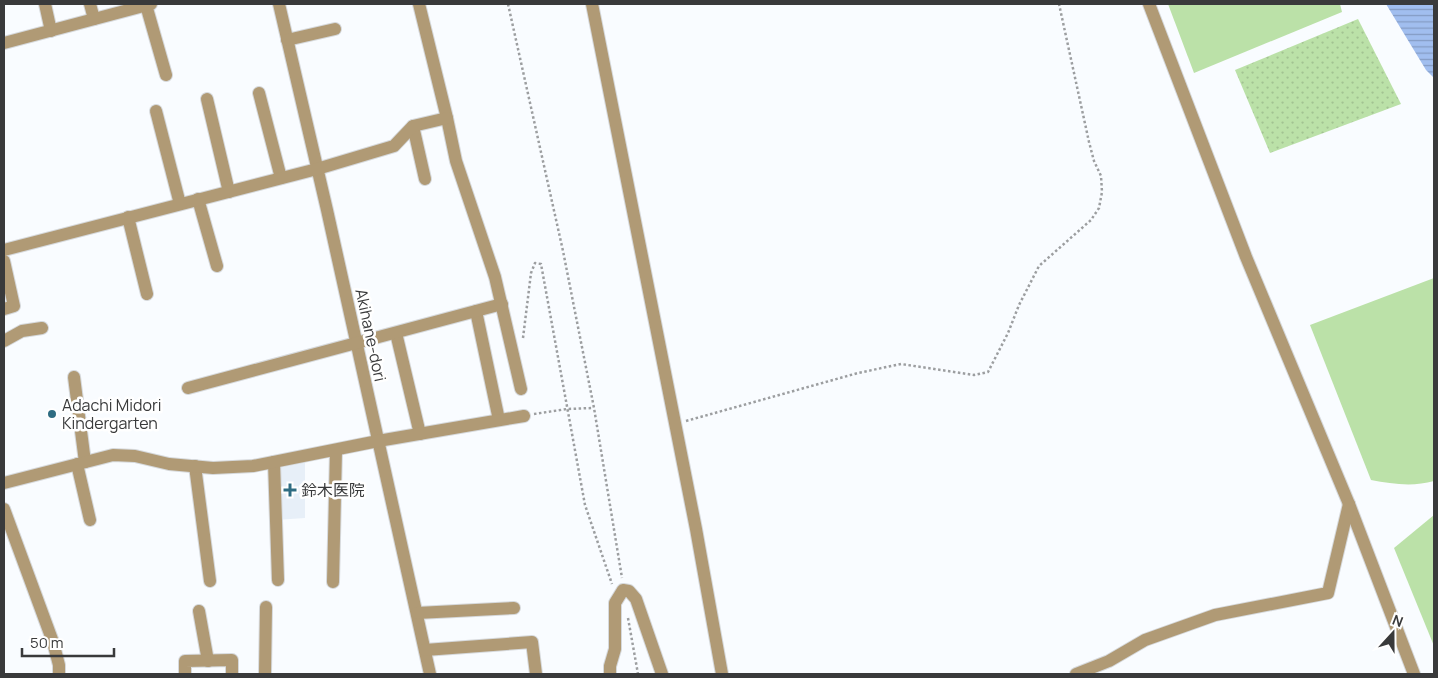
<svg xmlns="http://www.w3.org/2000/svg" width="1438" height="678" font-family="Manrope,'Noto Sans JP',sans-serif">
  <defs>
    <pattern id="park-dots" width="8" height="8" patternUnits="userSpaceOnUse" patternTransform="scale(1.25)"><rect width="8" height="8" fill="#bbe1a8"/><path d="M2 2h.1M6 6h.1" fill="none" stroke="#a2c292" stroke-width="1.8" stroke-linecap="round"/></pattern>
    <pattern id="water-rules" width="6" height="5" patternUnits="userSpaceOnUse" patternTransform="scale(1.25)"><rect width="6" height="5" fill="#a1beef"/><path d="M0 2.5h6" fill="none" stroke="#849bc3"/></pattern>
  </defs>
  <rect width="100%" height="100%" fill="#f9fcff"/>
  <!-- built -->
  <path fill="#e7eff8" d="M305,456v62l-29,2 -2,-58z"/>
  <!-- park -->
  <path fill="url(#park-dots)" d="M1358,19l43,85 -131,49 -35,-83z"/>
  <!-- pitch -->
  <g fill="#bbe1a8">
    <path d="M1168,4h172l2,8 -148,61z"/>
    <path d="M1434,278v203c-21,6 -42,3 -63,-1l-61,-155z"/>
    <path d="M1434,515v131l-40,-98z"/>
  </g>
  <!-- water -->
  <path fill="url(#water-rules)" d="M1386,4h48v74l-8,-8z"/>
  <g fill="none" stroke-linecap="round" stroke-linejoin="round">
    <defs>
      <g id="minor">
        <path d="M45,4l6,27"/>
        <path d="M90,4l4,15"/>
        <path d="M279,4l48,206 103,464"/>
        <path d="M419,4l28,114 9,43 39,116 26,112"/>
        <path d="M592,4l104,525 26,145"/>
        <path d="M1149,4l97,253 103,247 65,170"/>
        <path d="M146,5l20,70"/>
        <path d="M287,40l48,-11"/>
        <path d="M4,43l147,-39"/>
        <path d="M259,93l22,85"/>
        <path d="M207,99l22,93"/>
        <path d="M156,111l24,93"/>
        <path d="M413,126l12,53"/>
        <path d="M198,199l19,67"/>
        <path d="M128,217l19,77"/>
        <path d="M4,250l313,-81 77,-23 19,-20 34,-8"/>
        <path d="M4,261l10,45 -10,3"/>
        <path d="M476,311l23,109"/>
        <path d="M396,333l24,101"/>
        <path d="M4,341l18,-10 20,-3"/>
        <path d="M74,377l11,85"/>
        <path d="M188,388l314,-84"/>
        <path d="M274,462l4,118"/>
        <path d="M77,464l13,56"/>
        <path d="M195,466l15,115"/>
        <path d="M4,483l109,-28 22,1 34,8 44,4 40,-2 125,-25 146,-25"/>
        <path d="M4,509l49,133 6,23v9"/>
        <path d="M333,582l3,-132"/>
        <path d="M199,611l9,50"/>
        <path d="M417,613l97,-5"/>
        <path d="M425,650l107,-8 4,32"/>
        <path d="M185,674v-13l47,-1v14"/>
        <path d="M265,674l1,-67"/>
        <path d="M610,674v-8l5,-17v-46l8,-13 6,1 7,8 26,75"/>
        <path d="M1076,674l33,-13 36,-21 70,-25 113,-22 21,-89"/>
      </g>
    </defs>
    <!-- minor casing -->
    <use href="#minor" stroke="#d6d9dc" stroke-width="14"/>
    <!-- path -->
    <g stroke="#9c9ea0" stroke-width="2.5" stroke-dasharray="2.5 2.5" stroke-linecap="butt">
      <path d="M508,4l55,247 31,157 28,170"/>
      <path d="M523,338l8,-65 4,-10 6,1 44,241 27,79"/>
      <path d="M534,414l33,-5 26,-1"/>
      <path d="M686,421l172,-48 43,-9 73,11 14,-3 20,-39 11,-28 20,-39 52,-46 8,-12 3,-16 -1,-16 -7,-15 -5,-19 -30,-138"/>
      <path d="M628,618l10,56"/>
    </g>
    <!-- minor -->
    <use href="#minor" stroke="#b09a75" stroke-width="12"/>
  </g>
  <!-- markers -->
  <g fill="#2e6c82" stroke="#fff" stroke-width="2">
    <circle cx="52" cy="414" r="5"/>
    <path d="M287.5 482.5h5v5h5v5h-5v5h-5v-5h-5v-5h5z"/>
  </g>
  <g text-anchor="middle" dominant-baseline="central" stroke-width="5" stroke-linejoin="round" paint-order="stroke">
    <!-- street labels -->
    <g font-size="16" fill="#393a3b" stroke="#fff">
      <text transform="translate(371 335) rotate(78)">Akihane-dori</text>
    </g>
    <!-- poi labels -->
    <g font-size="16" fill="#393a3b" stroke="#fff" text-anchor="start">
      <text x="62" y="405">Adachi Midori<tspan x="62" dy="18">Kindergarten</tspan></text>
      <text x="301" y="490">鈴木医院</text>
    </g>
  </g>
  <!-- border -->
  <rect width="1438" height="678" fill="none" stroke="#393a3b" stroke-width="10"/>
  <!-- north arrow -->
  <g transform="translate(1393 633) rotate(21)" stroke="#ffffff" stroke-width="4" paint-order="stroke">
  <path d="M0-4L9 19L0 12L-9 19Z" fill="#393a3b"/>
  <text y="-8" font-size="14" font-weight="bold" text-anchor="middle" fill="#393a3b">N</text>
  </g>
  <!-- scale -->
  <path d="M22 648v8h92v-8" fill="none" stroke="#393a3b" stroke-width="2.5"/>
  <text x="30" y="648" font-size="15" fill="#393a3b" stroke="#ffffff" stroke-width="4" paint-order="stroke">50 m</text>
</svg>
